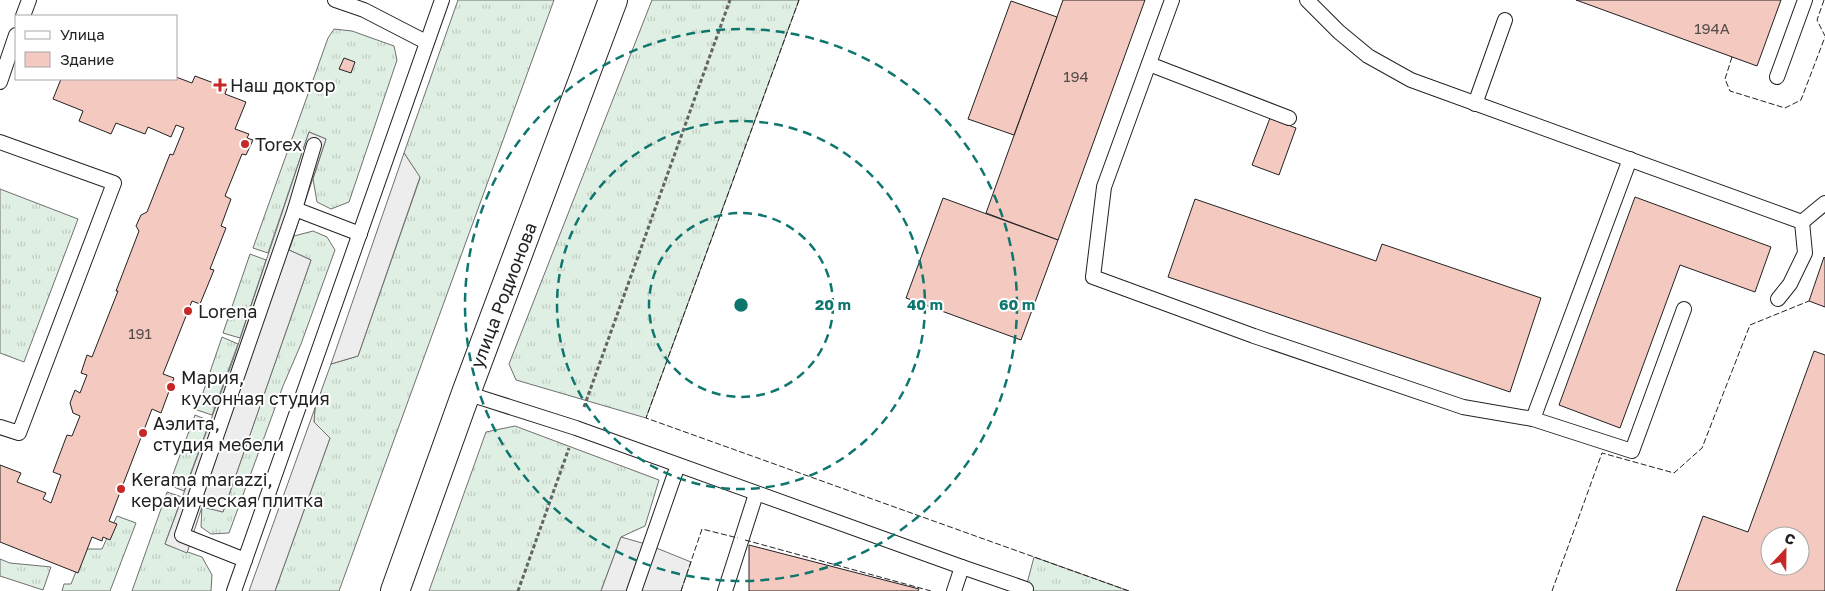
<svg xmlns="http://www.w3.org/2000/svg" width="1825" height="591" font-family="'Golos Text',sans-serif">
  <defs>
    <pattern id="grass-tufts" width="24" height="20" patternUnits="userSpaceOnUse" patternTransform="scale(1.25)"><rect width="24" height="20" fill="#e0efe3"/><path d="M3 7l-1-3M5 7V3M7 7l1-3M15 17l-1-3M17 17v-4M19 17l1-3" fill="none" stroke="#c0cdc2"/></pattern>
  </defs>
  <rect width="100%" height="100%" fill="#fff"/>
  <!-- grass -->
  <g fill="url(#grass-tufts)" stroke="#6f6f6f">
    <path d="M458,0h96l-215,591h-64l55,-153 -16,-16 1,-14 16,-44 27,-8 62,-178 -16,-25z"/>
    <path d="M652,0h147l-153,418 -130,-38 -7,-16z"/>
    <path d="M334,29l18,2 42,15 3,14 -48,142 -18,7 -14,-7 -4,-23 13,-40 -17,-7 -41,121 -15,-5 75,-210z"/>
    <path d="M0,189l78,30 -54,143 -24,-9z"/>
    <path d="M313,231l14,6 8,13 -34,94 -18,42 -54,147 -18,1 -10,-7 1,-21 21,6 88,-252 -22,-10 5,-14z"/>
    <path d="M250,254l16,6 -26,78 -17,-5z"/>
    <path d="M222,337l16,7 -26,71 -15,-5z"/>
    <path d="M195,415l15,6 -26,70 -15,-6z"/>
    <path d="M515,426l144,54 -14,46 -24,11 -20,54h-172l57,-159z"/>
    <path d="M167,492l15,5 -17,47 37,13 10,18 -1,16h-79z"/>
    <path d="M117,516l19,7 -26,68h-48l2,-7h7l14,-35h17z"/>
    <path d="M1034,557l95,34h-104z"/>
    <path d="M0,559l10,4 41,4 -8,23 -43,-14z"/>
  </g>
  <!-- parking -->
  <g fill="#ededed" stroke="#6f6f6f">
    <path d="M309,132l17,7 -37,111 22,10 -88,252 -21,-5 -15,46 -22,-9 68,-184z"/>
    <path d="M404,153l16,24 -62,179 -27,8z"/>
    <path d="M315,408l-1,14 16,16 -55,153h-26z"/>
    <path d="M621,537l28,8 42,17 -10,29h-80z"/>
  </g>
  <!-- building -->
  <g fill="#f3c9c0" stroke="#222" fill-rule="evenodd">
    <path d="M1063,0h82l-87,240 -72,-27z"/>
    <path d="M1576,0h205l-24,66z"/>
    <path d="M1011,1l46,16 -43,118 -46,-16z"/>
    <path d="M344,58l11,4 -4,11 -12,-4z"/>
    <path d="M195,76l32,12 -2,6 21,8 -11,27 14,5 -2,4 6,2 -7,15 -4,-1 -17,42 6,3 -10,27 5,2 -16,41 4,1 -14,34 -8,-3 -29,73 11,4 -13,35 -9,-4 -43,112 8,3 -7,16 -7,-3 -1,4 -10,-4 -14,36 -78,-31v-77l21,8 -4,9 29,11 -3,6 8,4 10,-28 -8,-3 14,-37 5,1 8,-20 -7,-3 -3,-10 5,-13 5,3 7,-18 -6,-2 6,-18 5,2 26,-66h-2l23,-60 -3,-5 5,-11 6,-3 23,-58 3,1 11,-27 -8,-3 -5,12 -23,-10 -3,7 -29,-11 -5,11 -32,-13 4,-10 -30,-12 8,-20h115v-2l16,6z"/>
    <path d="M1270,118l26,10 -17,47 -27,-10z"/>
    <path d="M1635,197l136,50 -16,45 -75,-27 -60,163 -61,-23z"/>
    <path d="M943,198l115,42 -37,100 -115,-42z"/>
    <path d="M1195,199l181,62 6,-17 159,54 -31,94 -342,-115z"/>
    <path d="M1824,257l1,1v49l-16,-6z"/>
    <path d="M1814,351l11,4v236h-149l27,-75 45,16zM1770,536h30v30h-30z"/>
    <path d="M749,545l170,44 -1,2h-169z"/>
  </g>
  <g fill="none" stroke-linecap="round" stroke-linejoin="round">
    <defs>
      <g id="lane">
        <path d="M335,0l29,10 62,32"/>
        <path d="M1172,0l-68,187 -11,90 161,59 209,71 70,12"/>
        <path d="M1307,0l32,32 29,24 43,24 391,142 3,31 -15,31 -12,15"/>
        <path d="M23,16l6,-16"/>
        <path d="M1149,64l140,54"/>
        <path d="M1777,77l28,-77"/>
        <path d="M0,82l16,-47"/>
        <path d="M1475,104l30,-84"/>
        <path d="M0,142l114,41 -95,250 -19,-6"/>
        <path d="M1630,159l-97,260 99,32 52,-142"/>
        <path d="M295,209l65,25"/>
        <path d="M1802,222l23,-19"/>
        <path d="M466,393l110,35 386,139 -8,24"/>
        <path d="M245,560l-63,-25 113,-326 19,-64"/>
        <path d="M962,567l64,22"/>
        <path d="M234,591l208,-591"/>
        <path d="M634,591l44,-126"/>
        <path d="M725,591l31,-97"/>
      </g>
      <path id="primary" d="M395,591l71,-198 147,-393"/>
    </defs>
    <!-- lane casing -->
    <use href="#lane" stroke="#222" stroke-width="16"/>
    <!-- primary casing -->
    <use href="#primary" stroke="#222" stroke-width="30"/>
    <!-- path -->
    <g stroke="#646464" stroke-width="3" stroke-dasharray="4 2.5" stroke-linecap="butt">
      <path d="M584,407l146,-407"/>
      <path d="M518,591l51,-143"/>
    </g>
    <!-- lane -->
    <use href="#lane" stroke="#fff" stroke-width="14"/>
    <!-- primary -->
    <use href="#primary" stroke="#fff" stroke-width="28"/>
    <!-- fence -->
    <g stroke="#222" stroke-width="1" stroke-dasharray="6 2.5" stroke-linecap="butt">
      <path d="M799,0l-153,418 483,173"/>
      <path d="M1824,0l-7,20 8,16"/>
      <path d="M1732,57l-7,22 5,12 55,17 16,-8 24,-63"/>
      <path d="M745,540l186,51"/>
      <path d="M681,591l21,-62 36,9"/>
      <path d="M1552,591l50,-138 72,20 28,-25 48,-123 59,-24"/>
    </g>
  </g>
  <!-- distance rings -->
  <g fill="none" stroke="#0f766e" stroke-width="2.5" stroke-dasharray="9 6">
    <circle cx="741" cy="305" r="92"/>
    <circle cx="741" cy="305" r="184"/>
    <circle cx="741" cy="305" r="276"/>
  </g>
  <!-- markers -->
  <g fill="#c62828" stroke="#fff" stroke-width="2">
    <path d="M217.5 77.5h5v5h5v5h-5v5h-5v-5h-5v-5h5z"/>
    <circle cx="245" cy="144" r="5"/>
    <circle cx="188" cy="311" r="5"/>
    <circle cx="171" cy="387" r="5"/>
    <circle cx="143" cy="433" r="5"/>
    <circle cx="121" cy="489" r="5"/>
  </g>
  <g text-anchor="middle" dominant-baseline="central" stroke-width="4" stroke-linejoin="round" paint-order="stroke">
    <!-- number labels -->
    <g font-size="15" fill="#564c4a">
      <text x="1712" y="28">194А</text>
      <text x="1076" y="76">194</text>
      <text x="140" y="333">191</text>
    </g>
    <!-- poi labels -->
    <g font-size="18" fill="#222" stroke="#fff" text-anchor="start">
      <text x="230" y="85">Наш доктор</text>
      <text x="255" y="144">Torex</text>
      <text x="198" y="311">Lorena</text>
      <text x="181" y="377">Мария,<tspan x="181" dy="21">кухонная студия</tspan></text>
      <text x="153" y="423">Аэлита,<tspan x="153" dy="21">студия мебели</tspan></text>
      <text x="131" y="479">Kerama marazzi,<tspan x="131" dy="21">керамическая плитка</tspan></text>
    </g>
    <!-- street labels -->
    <g font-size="18" fill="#222" stroke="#fff">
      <text transform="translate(503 295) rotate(-69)">улица Родионова</text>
    </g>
  </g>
  <circle cx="741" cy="305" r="8" fill="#0f766e" stroke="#fff" stroke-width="2.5"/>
  <g font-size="15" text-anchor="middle" font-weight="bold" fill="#0f766e" stroke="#fff" stroke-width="4" stroke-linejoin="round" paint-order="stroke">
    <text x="833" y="310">20 m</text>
    <text x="925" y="310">40 m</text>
    <text x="1017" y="310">60 m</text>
  </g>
  <!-- legend -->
  <rect x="15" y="15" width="162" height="65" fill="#ffffff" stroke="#a7a7a7"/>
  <rect x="25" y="31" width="25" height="8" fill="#ffffff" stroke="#a7a7a7"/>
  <text x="60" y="40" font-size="15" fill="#222222">Улица</text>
  <rect x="25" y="52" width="25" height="15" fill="#f3c9c0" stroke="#a7a7a7"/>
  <text x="60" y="65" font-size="15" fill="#222222">Здание</text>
  <!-- north arrow -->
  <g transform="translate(1785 551) rotate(22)"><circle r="24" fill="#ffffff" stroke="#a7a7a7"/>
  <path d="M0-4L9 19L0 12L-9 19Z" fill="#c62828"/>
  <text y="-8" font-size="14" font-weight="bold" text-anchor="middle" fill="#222222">С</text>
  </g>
</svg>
